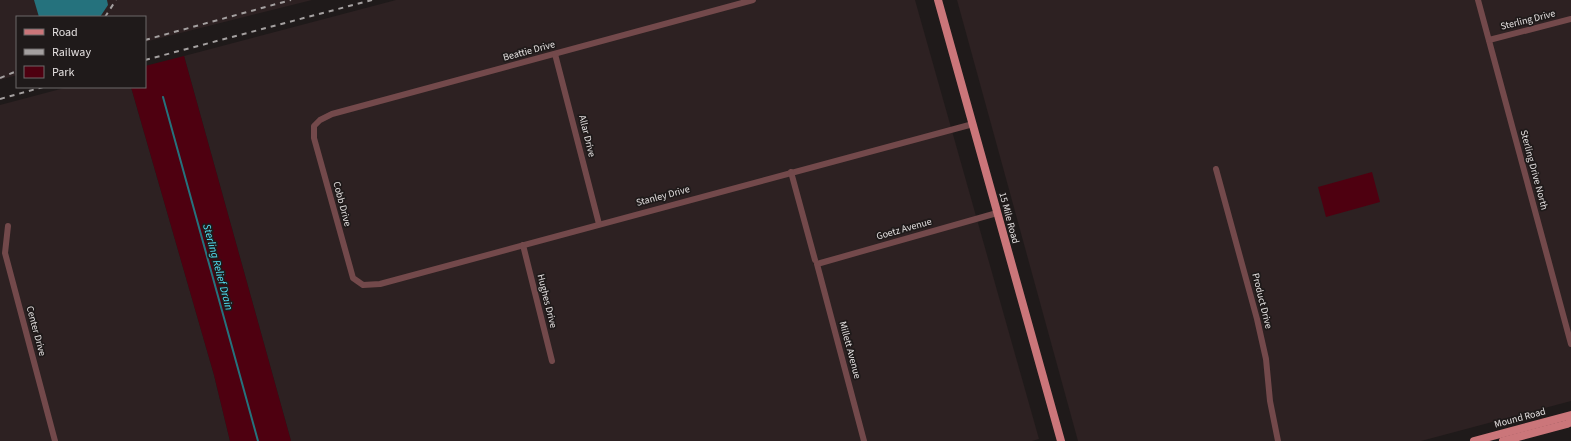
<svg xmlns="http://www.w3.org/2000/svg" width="1571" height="441" font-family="'Source Sans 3',sans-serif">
  <rect width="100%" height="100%" fill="#1f1a1a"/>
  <!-- built -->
  <g fill="#2d2122">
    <path d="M0,0h312l-167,42v-25h-128v58l-17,5z"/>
    <path d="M396,0h519l124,439 -7,2h-741l-107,-385z"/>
    <path d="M957,0h614v401l-150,40h-343z"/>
    <path d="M68,87h63l83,288 16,66h-230v-336z"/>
  </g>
  <!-- green -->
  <g fill="#4e0010">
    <path d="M184,56l107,385h-61l-16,-66 -83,-288h14v-21z"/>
    <path d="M1372,172l8,30 -54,15 -8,-30z"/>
  </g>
  <!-- water -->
  <path fill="#25727d" d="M34,0h73l1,5 -8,12h-61z"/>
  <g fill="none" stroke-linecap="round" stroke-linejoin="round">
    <!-- stream -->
    <path stroke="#25727d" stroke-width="2" d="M163,97l95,344"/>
    <!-- minor -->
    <g stroke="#73494b" stroke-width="6">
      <path d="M753,0l-421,114 -12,6 -6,6v12l39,140 10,7 17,-1 593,-160"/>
      <path d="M1478,0l93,344"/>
      <path d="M1489,40l82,-21"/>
      <path d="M555,54l44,170"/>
      <path d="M1216,169l41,150 9,40 4,42 8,40"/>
      <path d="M791,172l24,88"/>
      <path d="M8,226l-3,27 50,188"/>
      <path d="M523,245l29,116"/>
      <path d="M864,441l-47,-177 180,-51"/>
    </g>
    <!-- major -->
    <g stroke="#cb767a" stroke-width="8">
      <path d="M938,0l123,441"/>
      <path d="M1474,441l97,-26"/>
      <path d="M1503,441l64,-17 4,-2"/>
    </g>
    <!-- rail -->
    <g stroke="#a4a0a0" stroke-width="2" stroke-dasharray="5 5" stroke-linecap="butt">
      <path d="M105,17l11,-17"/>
      <path d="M145,40l146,-40"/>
      <path d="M145,60l227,-60"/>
      <path d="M0,78l17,-7"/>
      <path d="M0,99l43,-12"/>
    </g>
  </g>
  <g text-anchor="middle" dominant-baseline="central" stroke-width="3.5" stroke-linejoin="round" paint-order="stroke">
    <!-- street labels -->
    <g font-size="10" fill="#e3dfdf" stroke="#1f1a1a">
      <text transform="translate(1528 20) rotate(-14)">Sterling Drive</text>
      <text transform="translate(529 51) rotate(-15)">Beattie Drive</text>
      <text transform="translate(587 136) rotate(76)">Allar Drive</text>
      <text transform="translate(1534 170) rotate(75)">Sterling Drive North</text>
      <text transform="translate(663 196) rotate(-15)">Stanley Drive</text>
      <text transform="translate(342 204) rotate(75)">Cobb Drive</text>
      <text transform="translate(1009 218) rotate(75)">15 Mile Road</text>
      <text transform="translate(904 229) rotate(-16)">Goetz Avenue</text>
      <text transform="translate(547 301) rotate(76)">Hughes Drive</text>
      <text transform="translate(1262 301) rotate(76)">Product Drive</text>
      <text transform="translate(36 331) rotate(75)">Center Drive</text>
      <text transform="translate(850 350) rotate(75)">Millett Avenue</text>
      <text transform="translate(1520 418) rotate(-15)">Mound Road</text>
    </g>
    <!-- water labels -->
    <g font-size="11" font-style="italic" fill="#52e3f8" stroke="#1f1a1a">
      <text transform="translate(218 267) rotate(75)">Sterling Relief Drain</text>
    </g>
  </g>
  <!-- legend -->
  <rect x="16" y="16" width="130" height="72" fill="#1f1a1a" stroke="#6d6969"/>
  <rect x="24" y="29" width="20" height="6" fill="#cb767a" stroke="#6d6969"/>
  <text x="52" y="36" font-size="12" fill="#e3dfdf">Road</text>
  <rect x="24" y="49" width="20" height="6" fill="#a4a0a0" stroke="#6d6969"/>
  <text x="52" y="56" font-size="12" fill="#e3dfdf">Railway</text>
  <rect x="24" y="66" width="20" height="12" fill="#4e0010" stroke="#6d6969"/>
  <text x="52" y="76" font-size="12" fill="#e3dfdf">Park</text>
</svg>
